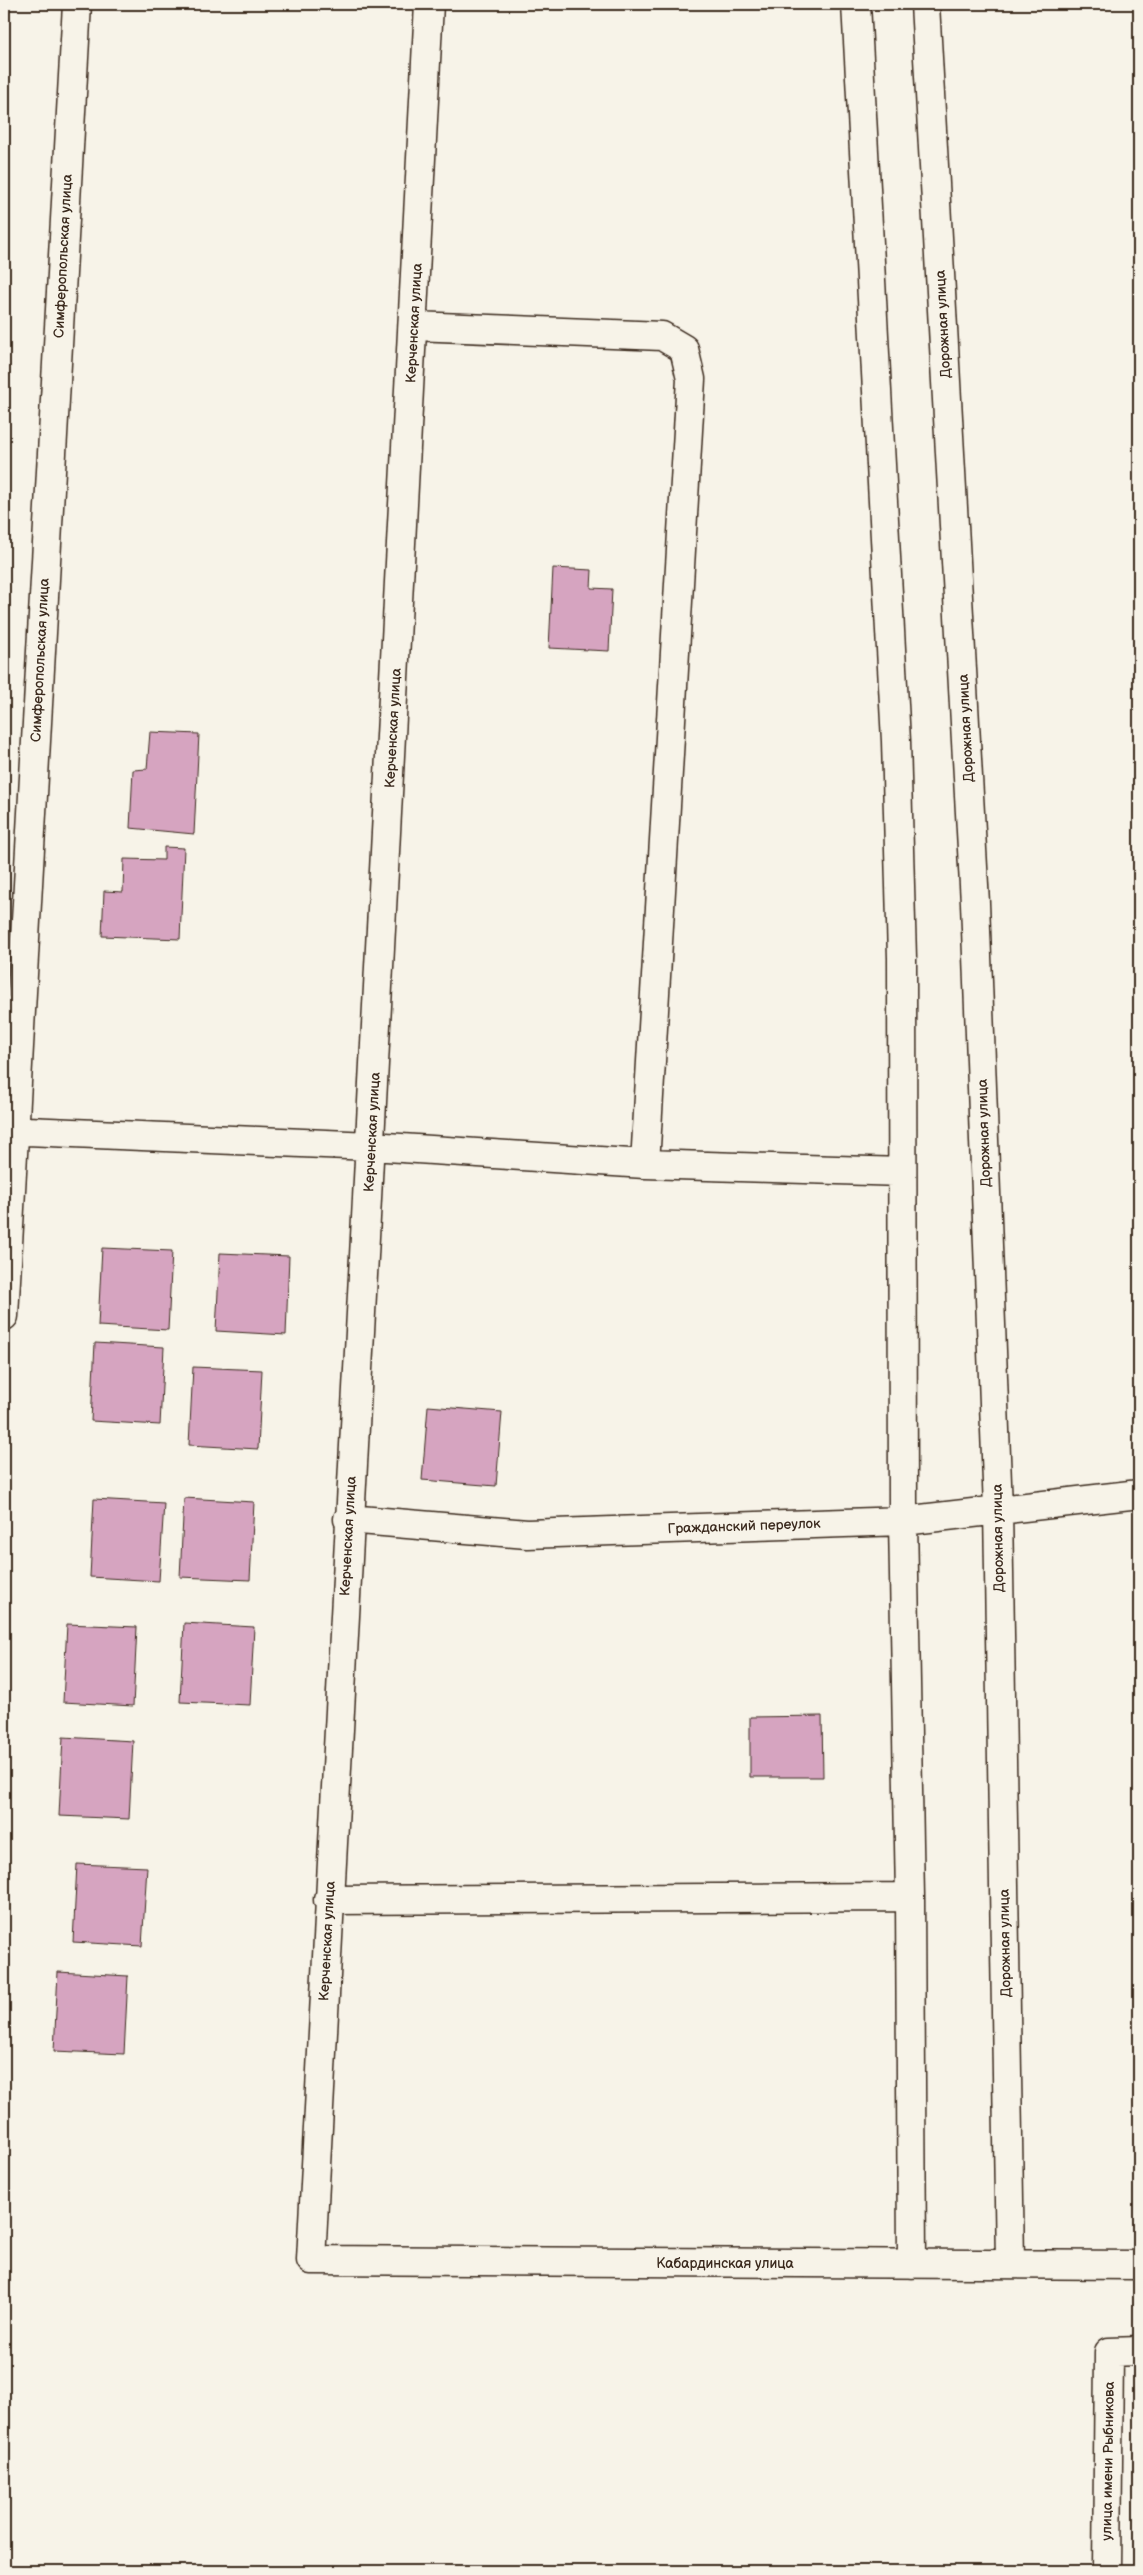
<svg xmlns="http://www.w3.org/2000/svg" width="1143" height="2575" viewBox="0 0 1143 2575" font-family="'Balsamiq Sans',sans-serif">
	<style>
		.building { fill: #d6a4c0; stroke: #3b2a1e }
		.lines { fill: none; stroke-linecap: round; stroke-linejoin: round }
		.minor-casing { stroke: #3b2a1e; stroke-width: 31 }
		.minor { stroke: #f7f3e8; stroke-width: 28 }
		.labels { text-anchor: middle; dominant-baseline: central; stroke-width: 4; stroke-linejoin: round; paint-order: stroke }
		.street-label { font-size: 14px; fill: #3b2a1e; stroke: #f7f3e8 }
	</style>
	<rect width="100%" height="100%" fill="#f7f3e8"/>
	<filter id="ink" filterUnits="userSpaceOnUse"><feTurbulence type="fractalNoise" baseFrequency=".02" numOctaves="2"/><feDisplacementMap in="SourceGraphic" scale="10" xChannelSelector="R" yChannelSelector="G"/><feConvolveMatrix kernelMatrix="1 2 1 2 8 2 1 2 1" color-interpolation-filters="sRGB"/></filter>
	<g filter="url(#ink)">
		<path class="building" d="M553 568 592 570 591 588 612 589 609 651 549 648Z
			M150 732 199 734 194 834 130 828 133 770 147 769Z
			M164 847 184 848 180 939 102 936 104 891 123 892 124 859 164 860Z
			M102 1248 172 1251 168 1330 98 1326Z
			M220 1253 289 1256 286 1335 216 1331Z
			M95 1343 164 1347 160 1425 91 1421Z
			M193 1367 262 1370 258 1449 189 1445Z
			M428 1406 502 1412 496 1486 422 1480Z
			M184 1498 254 1502 250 1580 180 1577Z
			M94 1499 164 1503 159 1581 90 1577Z
			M184 1623 254 1627 250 1705 180 1702Z
			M67 1624 137 1627 133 1706 63 1702Z
			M822 1716 823 1777H750V1717Z
			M63 1737 133 1741 129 1819 59 1816Z
			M77 1864 147 1867 142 1946 73 1942Z
			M58 1972 128 1976 124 2054 54 2051Z"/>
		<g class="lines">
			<defs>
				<path id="minor" d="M429 4C394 756 348 1508 311 2260L1139 2265
					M856 4 896 741 902 958 903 1521 910 1897 912 2264
					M925 4 975 903 998 1509 1010 2263
					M414 326 662 336 684 349 691 379 645 1164
					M4 1130 371 1146 645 1164 902 1172
					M4 1316 77 4
					M348 1519 527 1534 903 1521 1139 1494
					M328 1900 910 1897
					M1107 2571 1109 2352 1139 2351"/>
			</defs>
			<use href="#minor" class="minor-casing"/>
			<use href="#minor" class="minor"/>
		</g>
	</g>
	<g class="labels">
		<g class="street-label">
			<text transform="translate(63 256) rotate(-87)">Симферопольская улица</text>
			<text transform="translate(414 323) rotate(-87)">Керченская улица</text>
			<text transform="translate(943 324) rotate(-93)">Дорожная улица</text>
			<text transform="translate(40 660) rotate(-87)">Симферопольская улица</text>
			<text transform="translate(393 728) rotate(-87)">Керченская улица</text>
			<text transform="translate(966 728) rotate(-93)">Дорожная улица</text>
			<text transform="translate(372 1132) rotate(-87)">Керченская улица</text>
			<text transform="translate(984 1133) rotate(-92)">Дорожная улица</text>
			<text transform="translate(744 1526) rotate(-2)">Гражданский переулок</text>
			<text transform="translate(348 1536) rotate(-87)">Керченская улица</text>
			<text transform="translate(998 1538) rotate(-91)">Дорожная улица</text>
			<text transform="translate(327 1941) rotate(-87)">Керченская улица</text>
			<text transform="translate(1005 1943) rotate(-91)">Дорожная улица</text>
			<text x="725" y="2263">Кабардинская улица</text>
			<text transform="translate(1108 2461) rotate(-89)">улица имени Рыбникова</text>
		</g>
	</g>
	<rect width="1143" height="2575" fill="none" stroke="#f7f3e8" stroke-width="20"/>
	<rect x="10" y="10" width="1123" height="2555" fill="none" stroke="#3b2a1e" stroke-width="2" filter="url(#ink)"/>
</svg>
